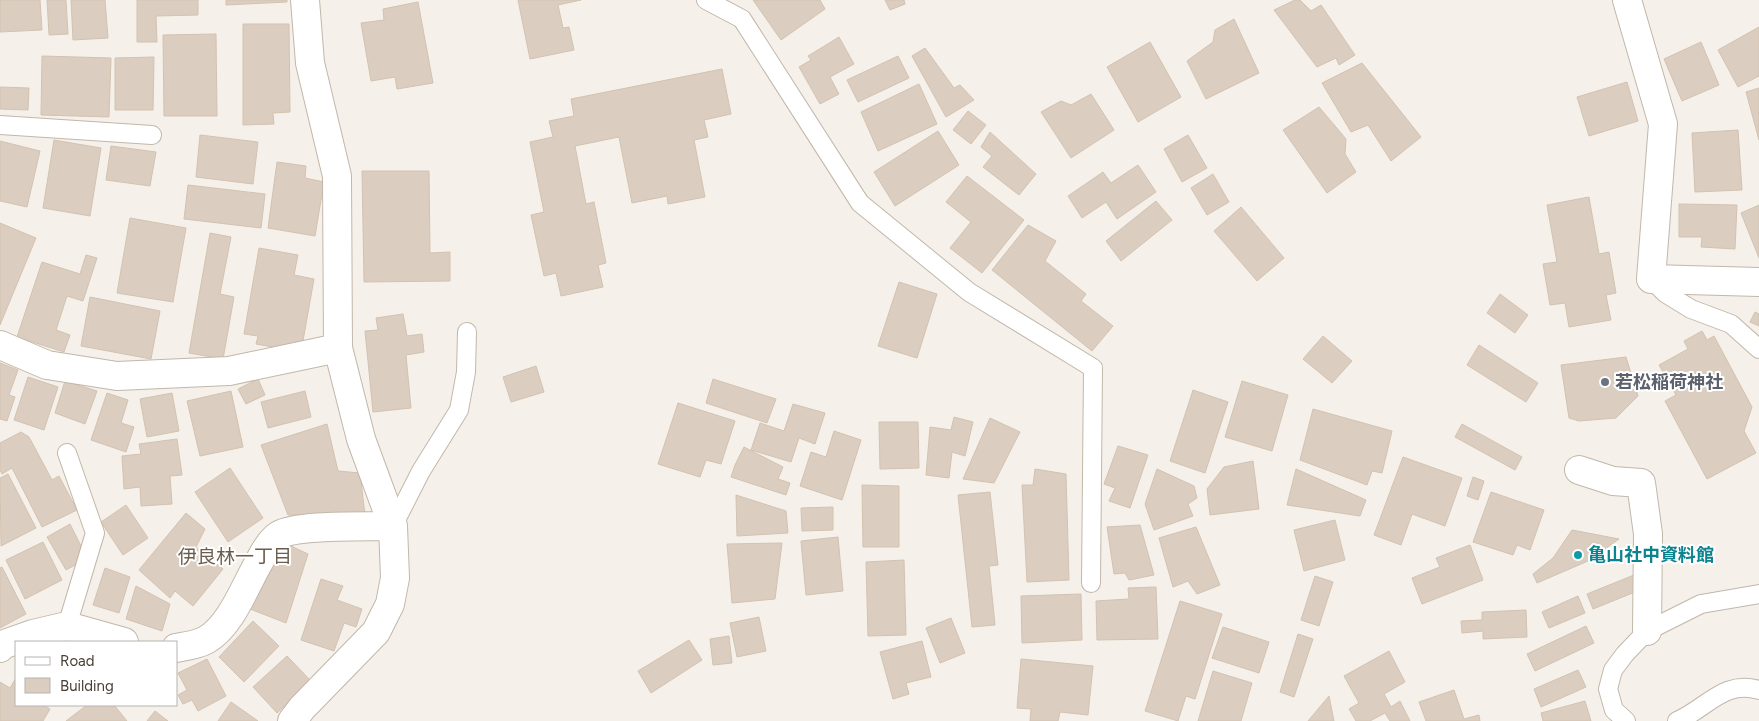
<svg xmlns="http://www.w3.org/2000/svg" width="1759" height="721" viewBox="0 0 1759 721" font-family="Figtree,'Noto Sans JP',sans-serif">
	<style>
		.building { fill: #dbcec0; stroke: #d3c2b0 }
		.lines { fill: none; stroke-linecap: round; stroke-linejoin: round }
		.lane-casing { stroke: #c2b7aa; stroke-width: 20 }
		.street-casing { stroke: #c2b7aa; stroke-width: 30 }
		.lane { stroke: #fff; stroke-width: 18 }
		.street { stroke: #fff; stroke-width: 28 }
		.worship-dot { fill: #6b7280; stroke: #fff; stroke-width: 2 }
		.culture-dot { fill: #0f9aa8; stroke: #fff; stroke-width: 2 }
		.labels { text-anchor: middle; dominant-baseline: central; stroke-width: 4; stroke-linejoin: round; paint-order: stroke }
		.worship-label { font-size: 18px; font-weight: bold; fill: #5b616d; stroke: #fff; text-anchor: start }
		.culture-label { font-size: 18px; font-weight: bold; fill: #0d838f; stroke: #fff; text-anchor: start }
		.neighbourhood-label { font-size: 19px; fill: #6d5d4d; stroke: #fff }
	</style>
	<rect width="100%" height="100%" fill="#f5f0e9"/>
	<path class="building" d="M0 0H40L42 30 0 32Z
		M47 0H66L68 34 49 35Z
		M71 0H105L108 38 73 40Z
		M137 0H198V15L156 16 157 42H137Z
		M226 0H287V2L226 5Z
		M518 0H581L558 5 563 28 569 27 574 50 530 59Z
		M753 0H820L825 9 781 40Z
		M885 0H904L905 4 890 10Z
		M1295 0H1300L1311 11 1321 5 1355 55 1339 65 1336 58 1317 67 1274 10Z
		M418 2 433 83 397 89 395 77 371 81 361 23 384 20 383 9Z
		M1234 19 1259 73 1206 99 1187 61 1213 42 1215 30Z
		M243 24H289L290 112 273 113 274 124 243 125Z
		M1759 27V76L1738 87 1718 50Z
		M216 34 217 116H164L163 35Z
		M839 37 854 64 830 77 839 94 820 104 799 67 811 60 808 56Z
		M1150 42 1181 97 1138 122 1107 67Z
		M1701 42 1719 85 1682 101 1664 59Z
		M925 48 954 88 960 85 974 100 946 117 912 56Z
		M42 56 111 58 109 117 41 115Z
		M898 56 909 78 858 102 847 80Z
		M154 57 153 110H115V58Z
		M1362 63 1421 137 1391 161 1368 125 1351 132 1322 83Z
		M722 69 731 114 704 120 708 137 694 140 705 197 668 204 667 196 632 203 619 137 575 146 586 204 594 202 606 263 598 265 603 287 561 296 556 273 544 276 531 215 544 212 530 142 553 137 549 121 574 116 571 99Z
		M1627 82 1638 121 1589 136 1577 97Z
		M919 84 937 124 878 151 861 112Z
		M0 87 29 88 28 110 0 109Z
		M1759 88V140L1746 92Z
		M1091 94 1114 130 1071 158 1041 112 1061 101 1071 105Z
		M1319 107 1346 139 1345 154 1356 172 1327 193 1283 130Z
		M968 111 986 125 971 144 953 130Z
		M1738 130 1742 190 1695 192 1692 133Z
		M938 131 959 165 895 206 874 172Z
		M990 132 1036 174 1019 195 983 167 992 156 981 147Z
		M200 135 258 142 253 184 196 177Z
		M1188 135 1207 168 1182 182 1164 149Z
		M54 140 101 148 90 216 43 208Z
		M0 141 40 151 27 207 0 201Z
		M111 146 156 152 150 186 106 180Z
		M277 162 306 166 305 178 324 182 315 236 268 228Z
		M1138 165 1156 192 1117 219 1106 202 1082 218 1068 196 1103 172 1111 183Z
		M362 171H429L430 253 450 252V281L364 282Z
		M1213 174 1229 202 1207 215 1191 188Z
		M967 176 1024 220 982 273 950 248 971 222 946 202Z
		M188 185 265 194 261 228 184 219Z
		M1589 197 1599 254 1609 252 1616 293 1606 295 1611 320 1569 327 1565 303 1550 305 1543 264 1557 262 1547 205Z
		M1156 201 1172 220 1121 261 1106 241Z
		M1679 204 1737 205 1735 249 1701 247 1702 237H1679Z
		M1759 205V258L1741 213Z
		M1241 207 1284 258 1257 281 1214 231Z
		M130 218 186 228 173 302 117 293Z
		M0 223 36 238 0 325Z
		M1028 225 1056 241 1045 261 1086 294 1081 301 1113 326 1092 351 992 270Z
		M210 233 231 237 220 294 234 297 223 359 189 353Z
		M259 248 298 255 294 275 314 279 301 352 256 344 258 336 244 334Z
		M86 255 97 258 83 301 67 296 56 330 70 335 64 352 17 337 42 262 80 274Z
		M899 282 937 294 917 358 878 346Z
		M1500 294 1528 315 1515 333 1487 313Z
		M90 297 160 311 151 359 81 346Z
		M1755 312 1759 314V326L1750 322Z
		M403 314 407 336 422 334 424 352 406 355 411 408 373 412 365 331 378 330 376 318Z
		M1702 331 1707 340 1714 336 1752 407 1744 431 1756 453 1707 479 1665 401 1676 395 1659 365 1688 349 1684 341Z
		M1323 336 1352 361 1332 383 1303 359Z
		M1479 345 1538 383 1526 402 1467 365Z
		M1626 357 1638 396 1616 418 1579 421 1569 418 1561 365Z
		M0 363 18 370 9 395 15 397 7 421 0 419Z
		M536 366 544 392 511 402 503 377Z
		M28 377 58 387 44 430 14 420Z
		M258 379 265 395 246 404 238 389Z
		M713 379 776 399 767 423 706 403Z
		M65 381 97 391 85 424 55 413Z
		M1242 381 1288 395 1272 451 1225 437Z
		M1193 390 1228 402 1205 473 1170 461Z
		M231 391 243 447 200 456 187 401Z
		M305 391 311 417 268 428 261 402Z
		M107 393 128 400 121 423 134 427 126 452 91 440Z
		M172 393 179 431 147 437 140 399Z
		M678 403 735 421 721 464 706 460 700 477 658 464Z
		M793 404 825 413 815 444 799 438 791 462 751 450 760 423 784 431Z
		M1313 409 1392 431 1382 473 1372 471 1367 485 1300 460Z
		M954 417 973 422 965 456 952 452 949 478 926 475 930 427 951 430Z
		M990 418 1020 432 994 483 963 479Z
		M879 422H918L919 468 880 469Z
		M327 424 338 471 360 473 365 515H288L261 445Z
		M1462 424 1522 457 1515 470 1455 437Z
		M834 431 861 440 842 500 800 486 811 452 826 457Z
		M21 432 29 437 52 480 59 476 77 510 42 527 12 468 2 474 0 470V443Z
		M177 439 182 475 170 476 172 504 141 506 140 487 124 489 122 456 141 454 139 444Z
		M1118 446 1148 455 1130 508 1109 501 1115 488 1104 484Z
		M744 447 783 467 778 479 790 483 786 495 731 477 735 465Z
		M1403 457 1462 478 1445 526 1412 514 1401 545 1374 535Z
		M1253 461 1259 509 1210 515 1207 489 1224 467Z
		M230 468 263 518 228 542 195 492Z
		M1035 469 1066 474 1069 580 1027 582 1022 485H1033Z
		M1157 469 1194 486 1197 498 1188 504 1193 516 1154 530 1145 504Z
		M1296 469 1366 500 1360 516 1287 505Z
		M8 474 36 528 1 546 0 478Z
		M1473 477 1484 481 1478 500 1467 496Z
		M862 485 899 486V547H863Z
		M990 492 998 565 989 566 995 625 972 627 958 495Z
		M1491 492 1544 510 1530 550 1517 545 1513 555 1473 542Z
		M736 495 786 511 788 533 737 536Z
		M126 505 148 538 123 555 101 522Z
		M833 507V530L802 531 801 508Z
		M186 513 205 529 196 547 223 569 193 606 175 591 170 598 139 570Z
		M1335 520 1345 560 1304 571 1294 530Z
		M70 524 81 546 77 564 66 570 47 537Z
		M1140 525 1154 575 1129 580 1125 573 1114 574 1107 527Z
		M1196 527 1220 585 1197 594 1188 581 1173 587 1159 538Z
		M1572 530 1619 539 1588 561 1537 583 1533 574 1553 558Z
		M838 537 843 591 806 595 801 541Z
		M43 542 62 580 25 599 6 560Z
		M782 543 775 599 732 603 727 544Z
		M1470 545 1483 580 1422 604 1412 578 1440 567 1436 558Z
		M291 546 308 554 286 623 250 609 273 566Z
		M904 560 906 635 868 636 866 562Z
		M2 567 26 614 0 628V568Z
		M105 568 130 577 119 613 93 605Z
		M1634 575 1640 590 1593 609 1587 594Z
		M1315 576 1333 582 1319 626 1301 620Z
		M321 579 343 586 337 600 362 609 356 627 344 623 334 651 301 640Z
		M136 586 170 604 162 631 126 619Z
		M1156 587 1158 639 1097 640 1096 601 1129 599 1128 588Z
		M1081 594 1082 640 1022 643 1021 596Z
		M1578 596 1585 613 1549 628 1542 612Z
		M1180 601 1222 614 1195 699 1186 696 1178 721 1145 711Z
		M1526 610 1527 637 1483 639V631L1462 633 1461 621 1482 620V612Z
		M759 617 766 651 737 657 730 623Z
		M951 618 965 653 940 663 926 628Z
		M253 621 279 646 244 682 219 657Z
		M1586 626 1594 643 1535 671 1527 654Z
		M1223 627 1269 642 1259 673 1212 658Z
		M1298 634 1313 639 1294 697 1280 692Z
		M729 636 732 663 713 665 710 639Z
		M689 640 702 660 651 693 638 671Z
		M922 641 931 677 906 683 909 694 893 699 880 652Z
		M1389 651 1405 682 1384 694 1391 707 1400 701 1410 721H1390L1385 713 1370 721H1356L1349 709 1359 703 1344 676Z
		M287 656 311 681 277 713 253 687Z
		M207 659 226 696 198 711 192 700 183 704 178 695 187 690 178 673Z
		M1021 659 1093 666 1088 715 1060 712 1058 721H1030L1031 709 1017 708Z
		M1578 670 1586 687 1541 707 1534 689Z
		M1213 671 1252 683 1241 721H1198Z
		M16 678V705H43L50 709 43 721H0V682L10 688Z
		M1454 690 1464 719 1479 715 1480 721H1426L1419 702Z
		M1329 696 1334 721H1308Z
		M1585 701 1591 721H1543L1541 713Z
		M231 702 258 721H218Z
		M87 705H114L127 721H66Z
		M155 711 168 721H147Z"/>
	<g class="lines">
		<defs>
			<path id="lane" d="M706 0 742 19 860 203 969 292 1093 368 1091 583
				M0 125 152 135
				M1651 279 1665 293 1691 309 1731 324 1759 349
				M67 453 95 533 67 626
				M393 526 421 471 459 410 466 372 467 332
				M1626 721 1614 710 1608 689 1613 670 1625 654 1647 631 1701 604 1759 594
				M1677 721C1706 709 1724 679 1759 690"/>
			<path id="street" d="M1627 0 1663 124 1651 279 1759 282
				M0 345 47 365 117 376 229 371 338 348
				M1579 470 1613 481 1641 483 1648 534 1647 631
				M0 648 2 645 33 634 67 626 124 642
				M176 648C186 646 197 645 206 640 231 626 245 586 259 562 264 552 270 541 279 535 298 524 367 527 393 526
				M292 721 302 708 376 632 390 604 395 578 393 526 361 439 338 348 337 176 310 63 305 0"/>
		</defs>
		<use href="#lane" class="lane-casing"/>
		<use href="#street" class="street-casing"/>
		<use href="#lane" class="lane"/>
		<use href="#street" class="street"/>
	</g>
	<circle class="worship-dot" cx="1605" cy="382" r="5"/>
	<circle class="culture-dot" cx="1578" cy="555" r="5"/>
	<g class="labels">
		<g class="worship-label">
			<text x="1615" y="382">若松稲荷神社</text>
		</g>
		<g class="culture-label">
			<text x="1588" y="555">亀山社中資料館</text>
		</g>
		<g class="neighbourhood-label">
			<text x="235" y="556">伊良林一丁目</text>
		</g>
	</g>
	<rect x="15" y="641" width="162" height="65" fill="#ffffff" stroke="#b7b3af"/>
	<rect x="25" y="657" width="25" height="8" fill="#ffffff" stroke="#b7b3af"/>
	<text x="60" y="666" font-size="15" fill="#4a4036">Road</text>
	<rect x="25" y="678" width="25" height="15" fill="#dbcec0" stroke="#b7b3af"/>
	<text x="60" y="691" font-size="15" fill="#4a4036">Building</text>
</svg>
